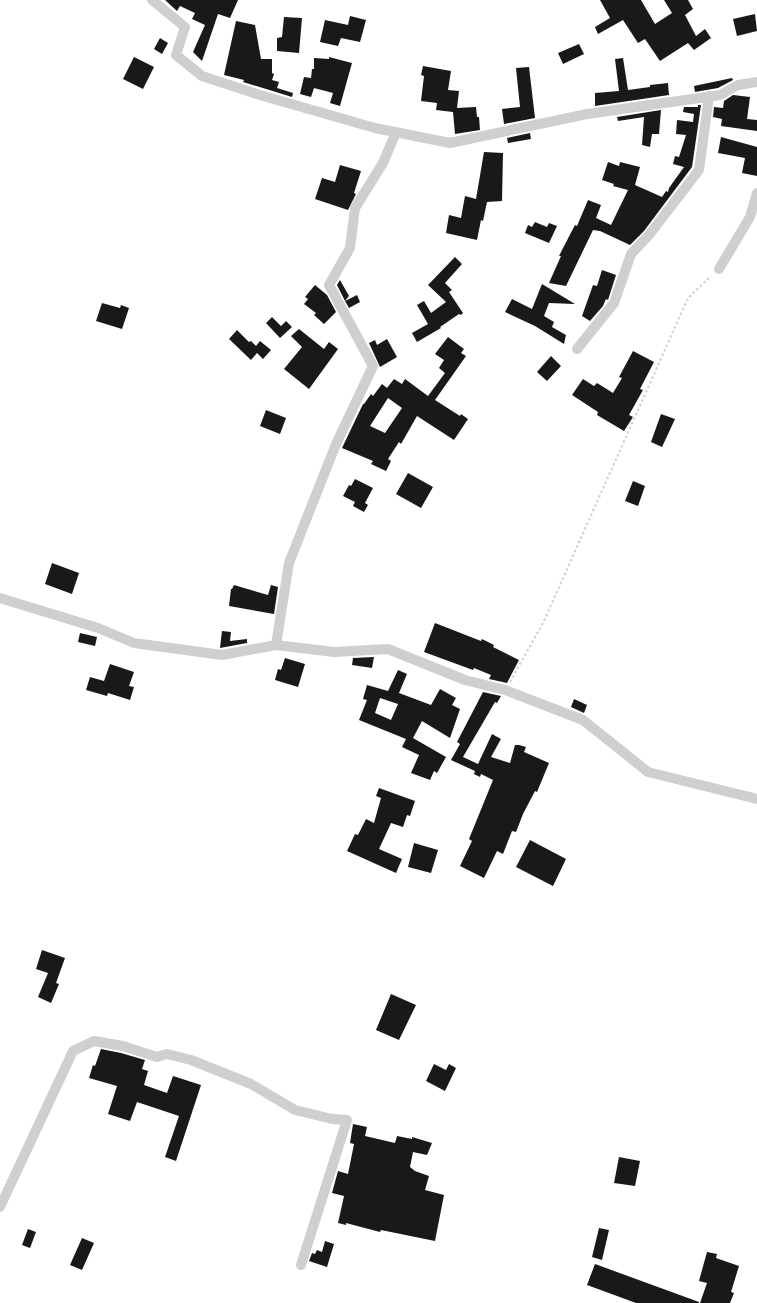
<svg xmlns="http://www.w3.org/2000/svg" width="757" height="1303" viewBox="0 0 757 1303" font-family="Commissioner,sans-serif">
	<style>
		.building { fill: #191919; fill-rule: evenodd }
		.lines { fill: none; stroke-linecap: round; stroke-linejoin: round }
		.path { stroke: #cfcfcf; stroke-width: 2; stroke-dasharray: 2.5 2.5; stroke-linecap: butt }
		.minor { stroke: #cfcfcf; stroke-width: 10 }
	</style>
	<rect width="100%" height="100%" fill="#fff"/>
	<path class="building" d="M165 0H238L230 18 218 14 202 61 193 52 205 25 192 19 195 13 180 6 177 11Z
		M600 0H641L655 24 672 13 664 0H688L693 9 685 15 696 36 705 29 711 38 694 50 688 43 660 61 645 39 638 43 623 20 598 34 595 27 610 18Z
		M755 14 757 31 737 36 733 19Z
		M350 16 366 20 360 42 341 38 338 46 320 42 325 20 348 25Z
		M284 17 302 18 299 53 277 51V38L282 37Z
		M236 21 255 25 261 59H272V73L274 74 272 80 279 82 277 88 293 93 292 97 243 82 244 80 224 75Z
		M160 38 168 43 162 54 154 49Z
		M579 44 584 54 563 64 558 53Z
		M134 57 154 67 143 89 123 79Z
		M329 57 352 63 340 106 330 103 333 93 314 88 311 97 300 94 304 77 311 78 312 69H314V58L329 59Z
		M623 58 628 90 650 87V85L668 83 669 95 595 106V93L619 91 615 59Z
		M423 66 451 71 448 90 459 91 457 108 476 107 477 117H479L480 130 455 134 453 112 436 110 437 103 421 101 424 76 421 75Z
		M529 67 535 118 504 124 502 109 520 107 516 68Z
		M732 78 733 80 718 88 695 92 694 86Z
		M733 95 750 97 747 119 757 120V131L721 126 722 119 713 117 714 107 723 108 724 101Z
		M698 105H701L692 167 644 231 630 245 600 231 593 230 566 286 549 283 561 256H559L562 250 575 225 577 226 588 200 601 205 596 218 611 225 628 190 613 186 614 184 602 180 608 162 619 166 620 162 640 167 635 185 662 197 666 191 668 192 669 188 684 167 673 164 675 156 679 157 686 135 676 134 677 120 693 122 694 114 683 112 684 107H698Z
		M661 110 659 134H652L650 147 642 145 644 117 618 121 617 117Z
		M530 133 531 139 508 143 507 138Z
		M721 137 757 147V176L742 173 745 158 718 153Z
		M484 152 503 153 502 201 487 202 483 221 481 220 477 240 446 233 449 215 461 218 465 196 476 199Z
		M340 165 361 171 354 193 356 194 348 210 315 199 322 178 335 182Z
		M535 222 547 227 549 223 557 226 549 243 525 233 528 225 532 227Z
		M455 257 462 264 445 283 452 290 449 292 463 313 461 315 459 314 440 327 441 328 417 342 412 333 428 324 417 305 424 301 431 313 446 302 428 285Z
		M602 270 616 275 608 300 606 299 603 306 590 321 582 316 593 285 597 286Z
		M340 280 349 296 345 301 337 285Z
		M542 284 575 304 549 303 544 316 554 322 552 327 566 335 564 344 535 326 505 312 512 299 532 309Z
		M315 285 327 295 336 312 324 324 314 315 316 313 304 304 308 299 305 297Z
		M357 295 360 302 349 308 345 301Z
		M102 303 120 308 121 305 129 308 122 329 96 321Z
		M272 317 281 326 286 321 292 327 280 338 266 323Z
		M299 329 324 349 329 342 338 349 309 389 284 369 302 347 291 336Z
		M237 330 249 342 251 341 256 346 260 341 271 350 263 359 257 353 251 360 229 339Z
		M448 337 464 349 461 353 466 356 435 400 460 416 461 414 468 419 454 440 417 416 401 444 399 442 388 459 391 461 386 471 371 464 373 461 342 448 363 404H364L371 394 373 396 382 384 387 388 394 379 402 384 405 379 428 396 445 373 439 368 444 360 435 354ZM388 398 402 408 385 433 370 426Z
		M387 339 397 357 380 367 369 343 375 340 377 345Z
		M633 351 654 362 640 389 643 390 629 415 633 417 624 431 597 415 598 412 572 395 583 379 594 386 597 383 613 393 622 378 619 377Z
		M551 356 561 366 547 381 537 372Z
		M266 410 286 418 280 434 260 426Z
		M661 414 675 419 662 447 651 442Z
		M408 473 433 487 421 508 396 494Z
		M355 479 373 488 365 503 368 505 364 512 353 506 355 502 343 496 349 485 351 486Z
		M633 481 645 486 638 506 625 501Z
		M52 563 79 573 72 594 45 584Z
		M234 585 268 595 271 585 278 587 274 614 229 606 231 589H232Z
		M435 623 481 641 482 639 494 645 493 647 519 660 507 683 489 679 491 675 474 668 473 670 424 652Z
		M222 631 231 632 230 641 247 639V643L220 648Z
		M80 633 97 637 95 646 78 642Z
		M374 657 372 668 352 665 353 658Z
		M285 658 305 664 298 687 275 680 278 669 281 670Z
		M110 664 134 672 129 686 134 687 130 700 108 693 107 696 86 690 90 677 104 681Z
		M398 670 407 674 399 693 431 705 440 689 456 698 452 705 460 709 450 738 422 721 413 738 446 757 437 773 434 771 430 780 411 773 419 755 402 747 406 739 359 720 367 700 363 699 367 685 388 691ZM380 698 398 704 391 720 375 713Z
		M483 692 501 696 497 703 495 702 463 757 478 764 492 734 501 739 491 757 510 763 515 745H519L526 747 524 752 549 763 537 792 535 791 523 814 516 832 512 831 503 854 497 851 484 878 460 866 472 841 469 839 493 780 481 774 480 777 474 774 475 771 451 760 460 744 457 742Z
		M574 699 587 705 584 713 571 707Z
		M379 788 415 801 410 816 407 815 403 827 391 823 379 849 402 859 396 873 347 851 355 834 358 835 366 819 374 823 381 798 376 796Z
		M530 840 566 859 553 886 516 867Z
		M414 843 438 850 431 873 408 867Z
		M42 950 65 958 56 983 59 984 51 1003 38 997 48 973 36 969Z
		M391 994 416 1005 399 1040 376 1030Z
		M101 1049 121 1053 145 1060 142 1069 148 1071 144 1085 167 1093 173 1076 201 1085 176 1161 165 1157 179 1116 137 1102 130 1121 108 1114 117 1086 89 1078 93 1065 95 1066Z
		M434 1064 446 1070 449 1064 456 1068 445 1091 426 1081Z
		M353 1124 367 1127 365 1136 395 1143 397 1136 412 1139V1137L432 1143 427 1155 413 1152 410 1167 415 1171 429 1176 425 1190 444 1195 435 1241 381 1230 380 1232 346 1223V1225L338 1223 344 1196 332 1193 338 1171 348 1174 354 1144 350 1143Z
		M619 1157 640 1161 635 1186 614 1183Z
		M599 1228 609 1230 602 1260 592 1257Z
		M28 1229 36 1232 30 1248 22 1245Z
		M82 1238 94 1243 82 1270 70 1265Z
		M325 1241 334 1244 327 1267 309 1261 312 1253 315 1254 317 1250 322 1252Z
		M707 1252 717 1254 716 1258 739 1266 731 1292 734 1293 730 1303H700L707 1283 699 1281Z
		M595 1264 699 1302V1303H636L587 1285Z"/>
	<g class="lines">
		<path class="path" d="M510 682 543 623 688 298 711 276"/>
		<path class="minor" d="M152 0 185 27 176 55 202 76 260 95 375 128 450 143 587 114 720 95 738 85 757 82
			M719 269 750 217 757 193
			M577 349 614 303 631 254 649 235 699 170 709 96
			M0 598 98 628 134 643 222 655 276 645 334 652 388 649 465 680 505 690 583 720 648 772 757 799
			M276 645 289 563 336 444 373 366 329 285 350 248 355 208 383 163 396 132
			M0 1207 73 1051 94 1041 123 1046 157 1057 167 1054 191 1060 251 1084 295 1110 332 1119 347 1120 301 1265"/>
	</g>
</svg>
